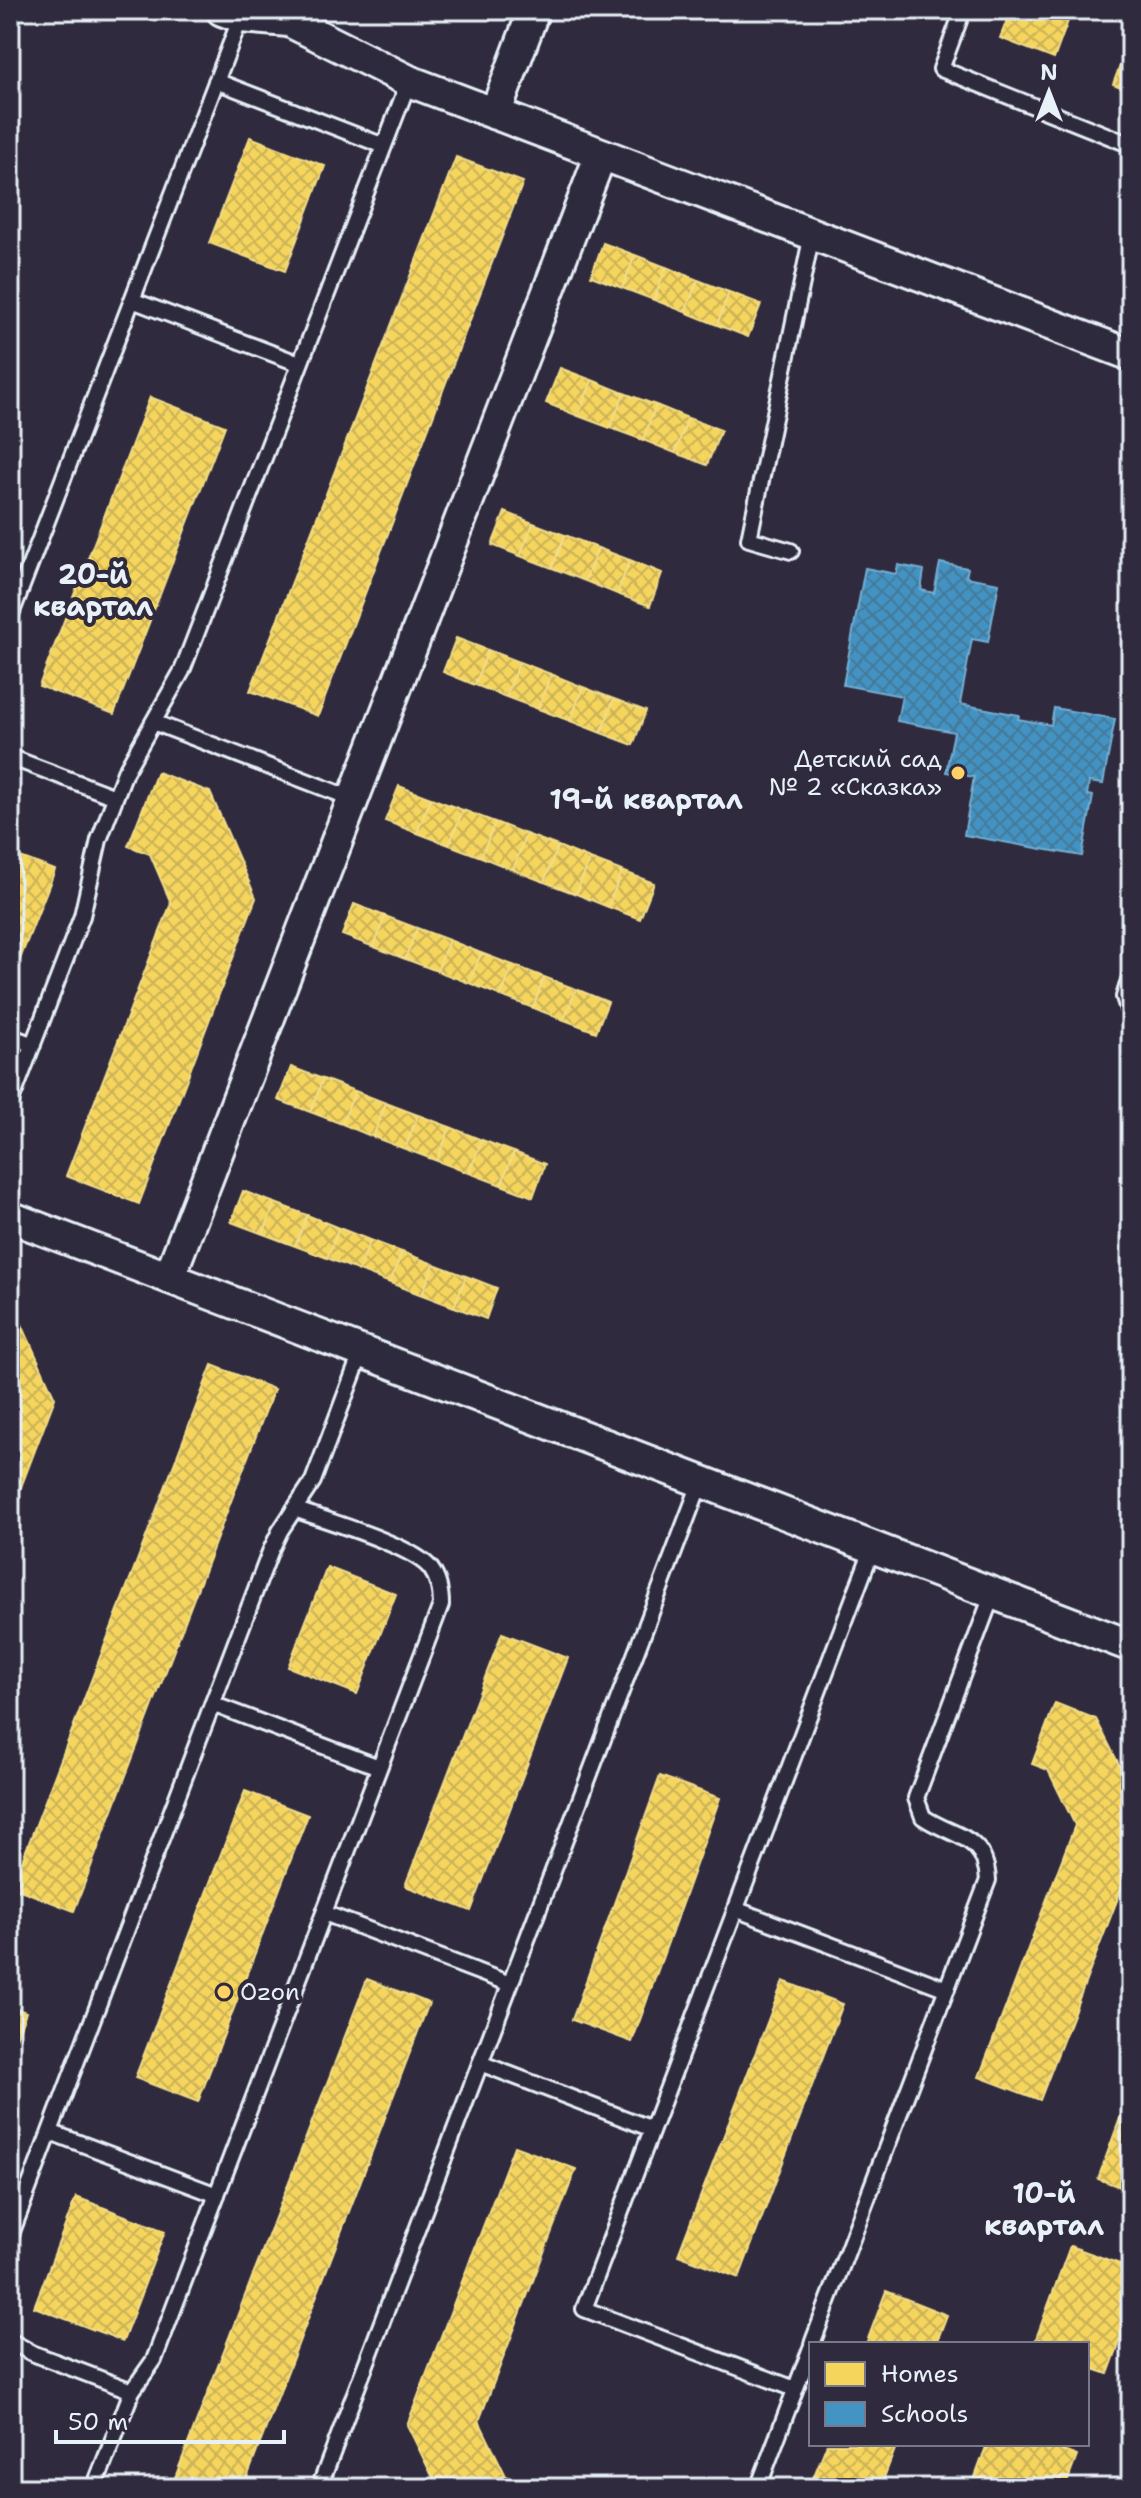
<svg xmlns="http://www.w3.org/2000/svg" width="1141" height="2498" viewBox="0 0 1141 2498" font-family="'Shantell Sans',sans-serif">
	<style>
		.homes { fill: url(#homes-cross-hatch); stroke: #f2dd8b; stroke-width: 2 }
		.schools { fill: url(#schools-cross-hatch); stroke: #74afd3; stroke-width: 2 }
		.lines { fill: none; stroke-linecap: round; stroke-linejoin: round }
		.lane-casing { stroke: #e8f1f8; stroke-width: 20 }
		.street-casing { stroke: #e8f1f8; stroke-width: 36 }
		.lane { stroke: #2f2a3d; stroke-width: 14 }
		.street { stroke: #2f2a3d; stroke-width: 30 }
		.poi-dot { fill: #ffd166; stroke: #2f2a3d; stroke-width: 3 }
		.labels { text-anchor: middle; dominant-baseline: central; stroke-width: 8; stroke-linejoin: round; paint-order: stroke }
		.poi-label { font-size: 24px; fill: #e8f1f8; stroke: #2f2a3d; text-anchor: end }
		.quarter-label { font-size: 28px; font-weight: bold; fill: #e8f1f8; stroke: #2f2a3d }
	</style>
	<defs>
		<pattern id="homes-cross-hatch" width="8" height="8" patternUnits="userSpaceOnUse" patternTransform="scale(2)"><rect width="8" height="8" fill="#f6d55c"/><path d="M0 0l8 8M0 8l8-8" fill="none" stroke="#cab258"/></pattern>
		<pattern id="schools-cross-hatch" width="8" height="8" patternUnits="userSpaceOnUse" patternTransform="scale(2)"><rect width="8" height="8" fill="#4393c3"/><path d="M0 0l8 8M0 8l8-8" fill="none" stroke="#447999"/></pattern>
	</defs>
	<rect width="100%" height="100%" fill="#2f2a3d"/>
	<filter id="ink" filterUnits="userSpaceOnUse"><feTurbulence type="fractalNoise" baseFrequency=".0125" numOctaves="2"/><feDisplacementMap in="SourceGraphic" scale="16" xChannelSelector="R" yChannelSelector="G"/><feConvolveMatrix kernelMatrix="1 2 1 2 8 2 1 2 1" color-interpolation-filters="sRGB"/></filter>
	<g filter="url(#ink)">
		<path class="homes" d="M1011 10H1072L1054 59 1000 38Z
			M1131 37V91L1113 84Z
			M250 137 325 166 285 271 209 243Z
			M456 157 523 182 318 716 250 691Z
			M603 243 635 255 622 288 591 276Z
			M635 255 666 267 654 300 622 288Z
			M666 267 698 280 685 312 654 300Z
			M698 280 729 292 717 325 685 312Z
			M729 292 761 304 748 337 717 325Z
			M560 368 592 380 578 416 546 403Z
			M592 380 624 393 610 428 578 416Z
			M624 393 656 405 643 440 610 428Z
			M150 397 225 426 114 714 39 686Z
			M656 405 688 418 675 453 643 440Z
			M688 418 721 430 707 465 675 453Z
			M505 512 533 523 520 556 492 545Z
			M533 523 565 535 552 568 520 556Z
			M565 535 598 548 585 581 552 568Z
			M598 548 630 560 617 594 585 581Z
			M630 560 662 573 650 606 617 594Z
			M456 638 488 650 475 685 443 672Z
			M488 650 519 662 506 697 475 685Z
			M519 662 551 674 538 709 506 697Z
			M551 674 583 687 570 721 538 709Z
			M583 687 614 699 601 733 570 721Z
			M614 699 646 711 633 745 601 733Z
			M157 772 210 792 256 898 139 1204 66 1176 171 903 150 854 128 846Z
			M399 786 431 798 417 833 385 821Z
			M431 798 463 810 449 845 417 833Z
			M463 810 495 822 481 857 449 845Z
			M495 822 526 834 513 870 481 857Z
			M526 834 558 846 544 882 513 870Z
			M558 846 590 859 576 894 544 882Z
			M10 853 55 870 13 977 10 976Z
			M590 859 622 871 608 907 576 894Z
			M622 871 654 883 640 919 608 907Z
			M354 904 385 916 374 947 342 935Z
			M385 916 417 928 405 959 374 947Z
			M417 928 449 940 437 971 405 959Z
			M449 940 481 953 469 983 437 971Z
			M481 953 513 965 501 996 469 983Z
			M513 965 544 977 533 1008 501 996Z
			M544 977 576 989 564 1020 533 1008Z
			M576 989 608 1002 596 1032 564 1020Z
			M291 1067 323 1079 310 1112 278 1100Z
			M323 1079 355 1091 342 1124 310 1112Z
			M355 1091 386 1103 373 1137 342 1124Z
			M386 1103 418 1115 405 1149 373 1137Z
			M418 1115 450 1127 437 1161 405 1149Z
			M450 1127 482 1140 469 1173 437 1161Z
			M482 1140 514 1152 501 1185 469 1173Z
			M514 1152 545 1164 533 1197 501 1185Z
			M243 1191 275 1203 263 1234 231 1222Z
			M275 1203 307 1215 295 1246 263 1234Z
			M307 1215 339 1228 327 1258 295 1246Z
			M339 1228 370 1240 359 1271 327 1258Z
			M370 1240 402 1252 390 1283 359 1271Z
			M402 1252 434 1264 422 1295 390 1283Z
			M434 1264 466 1276 454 1307 422 1295Z
			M466 1276 497 1288 486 1319 454 1307Z
			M10 1298 55 1398 10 1516Z
			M212 1365 274 1389 74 1911 12 1887Z
			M327 1567 396 1594 357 1694 288 1667Z
			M502 1633 568 1658 471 1911 405 1886Z
			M1055 1703 1096 1719 1131 1788V1864L1040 2100 979 2077 1075 1825 1048 1770 1032 1764Z
			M660 1776 720 1798 632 2042 572 2020Z
			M245 1791 308 1815 198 2102 135 2078Z
			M367 1979 429 2003 243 2488H171Z
			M783 1981 843 2004 739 2278 678 2255Z
			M10 2006 26 2012 10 2053Z
			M1131 2088V2191L1098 2179Z
			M514 2146 576 2169 479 2421 506 2476 522 2483 520 2488H438L407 2425Z
			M76 2197 165 2231 123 2341 34 2307Z
			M1070 2246 1131 2268V2311L1108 2374 1087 2367V2344H1034Z
			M886 2291 947 2315 936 2344H866Z
			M827 2444H897L880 2488H809Z
			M987 2444H1045L1077 2456 1065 2488H971Z"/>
		<path class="schools" d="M940 563 968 568 966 577 999 583 988 642 972 639 960 704 1019 715 1018 719 1051 725 1054 708 1115 719 1103 784 1089 782 1087 795 1093 796 1082 856 964 835 974 777 946 772 954 732 897 721 902 696 843 685 865 568 896 574 898 565 924 570 921 590 934 593Z"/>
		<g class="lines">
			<defs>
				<path id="lane" d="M963 10 941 69 1131 145
					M216 81 384 146
					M132 300 300 364
					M791 551 749 539 812 234
					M10 617 241 17
					M153 722 353 799
					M10 757 115 797
					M1131 974 1124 997 1131 1018
					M10 1036 33 1045
					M10 1104 82 916 99 840 125 772 182 671 409 81
					M212 1704 379 1767
					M735 1909 947 1989
					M324 1913 510 1984
					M480 2063 652 2129
					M50 2132 217 2195
					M10 2237 270 1552 280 1531 313 1481 362 1351
					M10 2341 32 2353 132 2391 154 2360 441 1605C441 1592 439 1580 431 1569 415 1546 324 1520 294 1509
					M812 2344 988 1880C985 1834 954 1838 923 1817L916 1798 993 1593
					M795 2389 584 2309 873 1547
					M94 2488 132 2391
					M319 2488 701 1481
					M758 2488 811 2348"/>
				<path id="street" d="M222 10 241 17 289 21 409 81 1131 355
					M495 114 534 10
					M10 1217 1131 1646
					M169 1278 601 154"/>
			</defs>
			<use href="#lane" class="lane-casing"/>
			<use href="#street" class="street-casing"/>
			<use href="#lane" class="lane"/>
			<use href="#street" class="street"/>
		</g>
	</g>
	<g class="poi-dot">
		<circle cx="958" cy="773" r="8"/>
		<circle cx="224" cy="1992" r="8"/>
	</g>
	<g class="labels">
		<g class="poi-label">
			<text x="942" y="759">Детский сад<tspan x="942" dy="28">№ 2 «Сказка»</tspan></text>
			<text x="240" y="1992" text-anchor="start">Ozon</text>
		</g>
		<g class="quarter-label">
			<text x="93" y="574">20-й<tspan x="93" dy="32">квартал</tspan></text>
			<text x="646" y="799">19-й квартал</text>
			<text x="1044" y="2193">10-й<tspan x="1044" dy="32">квартал</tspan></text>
		</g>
	</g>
	<rect width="1141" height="2498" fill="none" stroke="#2f2a3d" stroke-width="40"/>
	<rect x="20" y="20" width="1101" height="2458" fill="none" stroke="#e8f1f8" stroke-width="3" filter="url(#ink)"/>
	<rect x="809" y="2342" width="280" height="104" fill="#2f2a3d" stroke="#797a88" stroke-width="2"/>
	<rect x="825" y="2362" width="40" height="24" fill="#f6d55c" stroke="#797a88" stroke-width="2"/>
	<text x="881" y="2382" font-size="24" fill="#e8f1f8">Homes</text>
	<rect x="825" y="2402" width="40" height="24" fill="#4393c3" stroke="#797a88" stroke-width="2"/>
	<text x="881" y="2422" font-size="24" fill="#e8f1f8">Schools</text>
	<g transform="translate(1049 92)" stroke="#2f2a3d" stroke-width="6" paint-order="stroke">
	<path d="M0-6L14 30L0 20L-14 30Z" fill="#e8f1f8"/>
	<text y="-12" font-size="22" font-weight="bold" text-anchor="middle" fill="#e8f1f8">N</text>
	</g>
	<path d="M56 2430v12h228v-12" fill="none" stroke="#e8f1f8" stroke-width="4"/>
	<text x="68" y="2430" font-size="24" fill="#e8f1f8" stroke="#2f2a3d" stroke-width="6" paint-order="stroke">50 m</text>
</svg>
